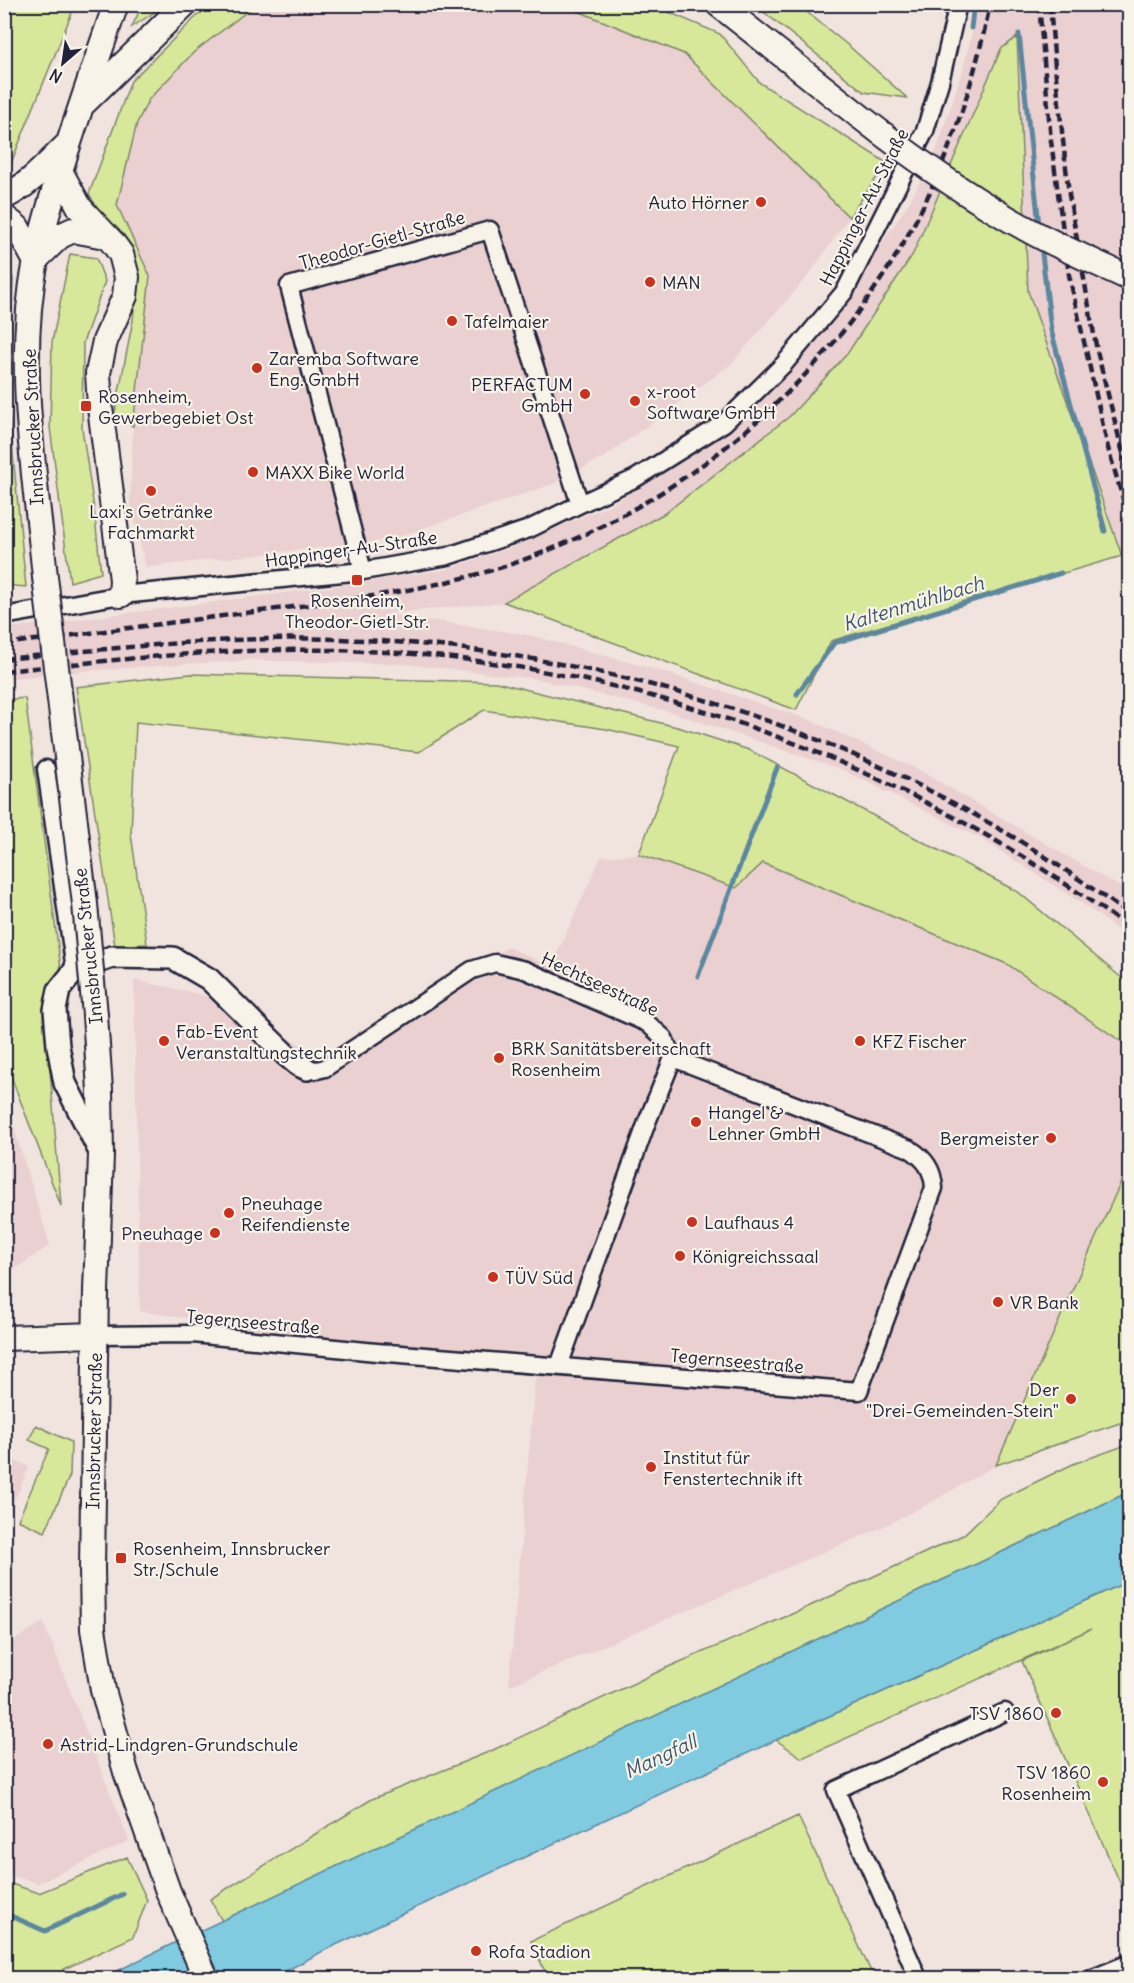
<svg xmlns="http://www.w3.org/2000/svg" width="1134" height="1983" viewBox="0 0 1134 1983" font-family="Delius,sans-serif">
	<style>
		.built { fill: #ead0d0 }
		.green { fill: #d7e89b; stroke: #7c856b; stroke-width: 1.5 }
		.water { fill: #81cbe1; stroke: #5b879f; stroke-width: 1.5 }
		.lines { fill: none; stroke-linecap: round; stroke-linejoin: round }
		.stream { stroke: #5b879f; stroke-width: 5 }
		.minor-casing { stroke: #22223b; stroke-width: 21 }
		.tertiary-casing { stroke: #22223b; stroke-width: 26 }
		.secondary-casing { stroke: #22223b; stroke-width: 28 }
		.minor { stroke: #f7f3e8; stroke-width: 16 }
		.tertiary { stroke: #f7f3e8; stroke-width: 21 }
		.secondary { stroke: #f7f3e8; stroke-width: 24 }
		.rail { stroke: #22223b; stroke-width: 4.5; stroke-dasharray: 9 4.5; stroke-linecap: butt }
		.secondary-bridge-casing { stroke: #22223b; stroke-width: 28; stroke-linecap: butt }
		.secondary-bridge { stroke: #f7f3e8; stroke-width: 24 }
		.poi-dot { fill: #c8321e; stroke: #f7f3e8; stroke-width: 2 }
		.labels { text-anchor: middle; dominant-baseline: central; stroke-width: 4.5; stroke-linejoin: round; paint-order: stroke }
		.poi-label { font-size: 18px; fill: #22223b; stroke: #f7f3e8; text-anchor: start }
		.street-label { font-size: 18px; fill: #22223b; stroke: #f7f3e8 }
		.water-label { font-size: 20px; font-style: italic; fill: #3e556d; stroke: #f7f3e8 }
	</style>
	<rect width="100%" height="100%" fill="#f1e3dd"/>
	<filter id="ink" filterUnits="userSpaceOnUse"><feTurbulence type="fractalNoise" baseFrequency=".0167" numOctaves="2"/><feDisplacementMap in="SourceGraphic" scale="12" xChannelSelector="R" yChannelSelector="G"/><feConvolveMatrix kernelMatrix="1 2 1 2 8 2 1 2 1" color-interpolation-filters="sRGB"/></filter>
	<g filter="url(#ink)">
		<path class="built" d="M260 4H563L684 54 849 217 809 275 731 364 606 456 550 485 389 540 146 567 130 503 133 426 150 276 117 205 137 123 149 99 194 52 253 7Z
			M979 5H1129V577L1028 291 1016 38 1001 50 913 254 847 354 790 416 665 513 504 602 385 614 529 635 661 671 810 720 917 769 1129 892V939L1089 908 982 839 843 770 671 712 538 679 405 664 246 660 81 671 5 679 4 629 323 588 444 570 508 549 612 504 716 436 776 384 842 305 911 199 937 149 963 69Z
			M639 854 736 888 763 863 1007 964 1122 1042 1129 1058V1164L1079 1275 996 1465 926 1505 878 1529 509 1686 536 1370 140 1311 134 980 203 995 325 1057 509 947 551 967 601 857Z
			M5 1100 50 1245 5 1276H4Z
			M11 1459 29 1467 5 1523V1474Z
			M43 1622 129 1841 39 1883 5 1874 4 1647Z"/>
		<path class="green" d="M5 4 75 5 9 168 5 169Z
			M142 5H165L132 27Z
			M212 5H260L253 7 194 52 149 99 137 123 117 205 150 276 133 426 114 417 133 320 137 275 89 194 131 81 199 14Z
			M563 5H652L720 34 760 83 887 163 849 217 684 54Z
			M755 5H798L850 47 907 98 864 92Z
			M1017 37 1028 291 1122 556 831 641 796 710 504 602 665 513 790 416 847 354 913 254 1001 49Z
			M5 251 13 279 7 394 26 587 5 585Z
			M70 254 96 258 105 281 83 343 82 428 94 509 101 573 70 582 50 427 52 342Z
			M189 674 496 682 681 728 749 750 1018 892 1129 984V1058L1122 1042 1007 964 763 863 736 888 639 854 679 746 606 729 484 710 419 752 136 722 131 834 147 944 115 946 76 687Z
			M25 698 67 1014 49 1057 61 1206 5 1061V700Z
			M1129 1164V1420L996 1465 1079 1275Z
			M36 1425 71 1442 70 1475 45 1532 18 1520 49 1449 29 1440Z
			M1129 1444V1492L222 1921 210 1899 372 1799 491 1751 666 1668 799 1611 963 1535 1001 1499 1073 1464Z
			M1129 1581V1903L1022 1661 1091 1629 802 1758 776 1740Z
			M798 1816 874 1978H548L531 1941Z
			M127 1857 147 1900 133 1937 64 1969 58 1978H5V1962L12 1958 7 1941 5 1939V1882L39 1893Z"/>
		<path class="water" d="M1129 1492V1581L776 1740 325 1950 273 1978H103L170 1945Z"/>
		<g class="lines">
			<path class="stream" d="M971 28 974 4
				M1019 34 1039 226
				M1041 245 1051 330 1105 531
				M797 694 834 643 1061 573
				M698 976 777 768
				M4 1913 45 1931 123 1894"/>
			<defs>
				<path id="minor" d="M363 571 289 286 490 230 580 504
					M4 616 121 595 363 571 448 556 529 529 580 504 636 478 724 423 784 364 845 291 925 131 940 82 958 4
					M46 769 75 970
					M307 1069 317 1070 325 1068 472 970 495 963 525 970 647 1023 664 1038 673 1058 647 1122 559 1366
					M95 1335 193 1334 376 1352 859 1391 934 1188C933 1169 925 1159 910 1149L673 1058
					M918 1978 836 1790 1005 1712
					M1093 1978 1130 1963"/>
				<path id="tertiary" d="M101 1154 65 1083 58 1046 55 1010 59 990 75 970 112 957 173 958 209 979 286 1055 298 1065 307 1069"/>
				<path id="secondary" d="M718 4 858 115
					M85 102 185 4
					M60 171 80 208 113 243 121 254 127 277 125 296 105 341 98 373 100 407 122 580 121 595
					M4 197C30 185 48 163 68 144
					M4 217 17 227 35 260
					M35 260 60 236 73 230 105 236
					M45 577C35 472 15 365 36 260 42 229 52 198 61 168 78 113 97 59 116 4
					M95 1015 100 1090 101 1155 96 1291 92 1568 93 1629 103 1690 126 1772 168 1891 206 1978
					M4 1338 95 1335"/>
			</defs>
			<use href="#minor" class="minor-casing"/>
			<use href="#tertiary" class="tertiary-casing"/>
			<use href="#secondary" class="secondary-casing"/>
			<use href="#minor" class="minor"/>
			<use href="#tertiary" class="tertiary"/>
			<use href="#secondary" class="secondary"/>
			<path class="rail" d="M1039 4 1051 141 1069 275 1108 448 1130 523
				M1050 4 1055 67 1069 195 1097 351 1130 481
				M4 644C90 633 176 622 261 611 340 601 419 592 496 569 679 512 843 374 926 200 956 138 976 73 990 4
				M4 659C115 648 226 636 337 639 621 648 903 744 1130 916
				M4 671C113 660 222 648 332 650 619 655 900 759 1130 929"/>
			<defs>
				<path id="secondary-bridge" d="M858 115C914 159 973 201 1036 234 1066 250 1097 263 1127 277
					M45 577 85 904 95 1015"/>
			</defs>
			<use href="#secondary-bridge" class="secondary-bridge-casing"/>
			<use href="#secondary-bridge" class="secondary-bridge"/>
		</g>
	</g>
	<g class="poi-dot">
		<circle cx="761" cy="202" r="6"/>
		<circle cx="650" cy="282" r="6"/>
		<circle cx="452" cy="321" r="6"/>
		<circle cx="257" cy="368" r="6"/>
		<circle cx="585" cy="394" r="6"/>
		<circle cx="635" cy="401" r="6"/>
		<rect x="80" y="400" width="12" height="12" rx="3"/>
		<circle cx="253" cy="472" r="6"/>
		<circle cx="151" cy="491" r="6"/>
		<rect x="351" y="574" width="12" height="12" rx="3"/>
		<circle cx="164" cy="1041" r="6"/>
		<circle cx="860" cy="1041" r="6"/>
		<circle cx="499" cy="1058" r="6"/>
		<circle cx="696" cy="1122" r="6"/>
		<circle cx="1051" cy="1138" r="6"/>
		<circle cx="229" cy="1213" r="6"/>
		<circle cx="692" cy="1222" r="6"/>
		<circle cx="215" cy="1233" r="6"/>
		<circle cx="680" cy="1256" r="6"/>
		<circle cx="493" cy="1277" r="6"/>
		<circle cx="998" cy="1302" r="6"/>
		<circle cx="1071" cy="1399" r="6"/>
		<circle cx="651" cy="1467" r="6"/>
		<rect x="115" y="1552" width="12" height="12" rx="3"/>
		<circle cx="1056" cy="1713" r="6"/>
		<circle cx="48" cy="1744" r="6"/>
		<circle cx="1103" cy="1782" r="6"/>
		<circle cx="476" cy="1951" r="6"/>
	</g>
	<g class="labels">
		<g class="poi-label">
			<text x="749" y="202" text-anchor="end">Auto Hörner</text>
			<text x="662" y="282">MAN</text>
			<text x="464" y="321">Tafelmaier</text>
			<text x="269" y="358">Zaremba Software<tspan x="269" dy="21">Eng. GmbH</tspan></text>
			<text x="573" y="384" text-anchor="end">PERFACTUM<tspan x="573" dy="21">GmbH</tspan></text>
			<text x="647" y="391">x-root<tspan x="647" dy="21">Software GmbH</tspan></text>
			<text x="98" y="396">Rosenheim,<tspan x="98" dy="21">Gewerbegebiet Ost</tspan></text>
			<text x="265" y="472">MAXX Bike World</text>
			<text x="151" y="511" text-anchor="middle">Laxi's Getränke<tspan x="151" dy="21">Fachmarkt</tspan></text>
			<text x="357" y="600" text-anchor="middle">Rosenheim,<tspan x="357" dy="21">Theodor-Gietl-Str.</tspan></text>
			<text x="176" y="1031">Fab-Event<tspan x="176" dy="21">Veranstaltungstechnik</tspan></text>
			<text x="872" y="1041">KFZ Fischer</text>
			<text x="511" y="1048">BRK Sanitätsbereitschaft<tspan x="511" dy="21">Rosenheim</tspan></text>
			<text x="708" y="1112">Hangel &amp;<tspan x="708" dy="21">Lehner GmbH</tspan></text>
			<text x="1039" y="1138" text-anchor="end">Bergmeister</text>
			<text x="241" y="1203">Pneuhage<tspan x="241" dy="21">Reifendienste</tspan></text>
			<text x="704" y="1222">Laufhaus 4</text>
			<text x="203" y="1233" text-anchor="end">Pneuhage</text>
			<text x="692" y="1256">Königreichssaal</text>
			<text x="505" y="1277">TÜV Süd</text>
			<text x="1010" y="1302">VR Bank</text>
			<text x="1059" y="1389" text-anchor="end">Der<tspan x="1059" dy="21">"Drei-Gemeinden-Stein"</tspan></text>
			<text x="663" y="1457">Institut für<tspan x="663" dy="21">Fenstertechnik ift</tspan></text>
			<text x="133" y="1548">Rosenheim, Innsbrucker<tspan x="133" dy="21">Str./Schule</tspan></text>
			<text x="1044" y="1713" text-anchor="end">TSV 1860</text>
			<text x="60" y="1744">Astrid-Lindgren-Grundschule</text>
			<text x="1091" y="1772" text-anchor="end">TSV 1860<tspan x="1091" dy="21">Rosenheim</tspan></text>
			<text x="488" y="1951">Rofa Stadion</text>
		</g>
		<g class="street-label">
			<text transform="translate(864 207) rotate(-63)">Happinger-Au-Straße</text>
			<text transform="translate(382 240) rotate(-16)">Theodor-Gietl-Straße</text>
			<text transform="translate(33 427) rotate(-93)">Innsbrucker Straße</text>
			<text transform="translate(351 549) rotate(-8)">Happinger-Au-Straße</text>
			<text transform="translate(88 946) rotate(-96)">Innsbrucker Straße</text>
			<text transform="translate(600 984) rotate(25)">Hechtseestraße</text>
			<text transform="translate(253 1322) rotate(5)">Tegernseestraße</text>
			<text transform="translate(737 1361) rotate(5)">Tegernseestraße</text>
			<text transform="translate(94 1431) rotate(-89)">Innsbrucker Straße</text>
		</g>
		<g class="water-label">
			<text transform="translate(913 603) rotate(-17)">Kaltenmühlbach</text>
			<text transform="translate(660 1756) rotate(-25)">Mangfall</text>
		</g>
	</g>
	<rect width="1134" height="1983" fill="none" stroke="#f7f3e8" stroke-width="24"/>
	<rect x="12" y="12" width="1110" height="1959" fill="none" stroke="#22223b" stroke-width="2" filter="url(#ink)"/>
	<g transform="translate(63 63) rotate(209)" stroke="#f7f3e8" stroke-width="4.5" paint-order="stroke">
	<path d="M0-4.5L10 22L0 15L-10 22Z" fill="#22223b"/>
	<text y="-9" font-size="16" font-weight="bold" text-anchor="middle" fill="#22223b">N</text>
	</g>
</svg>
